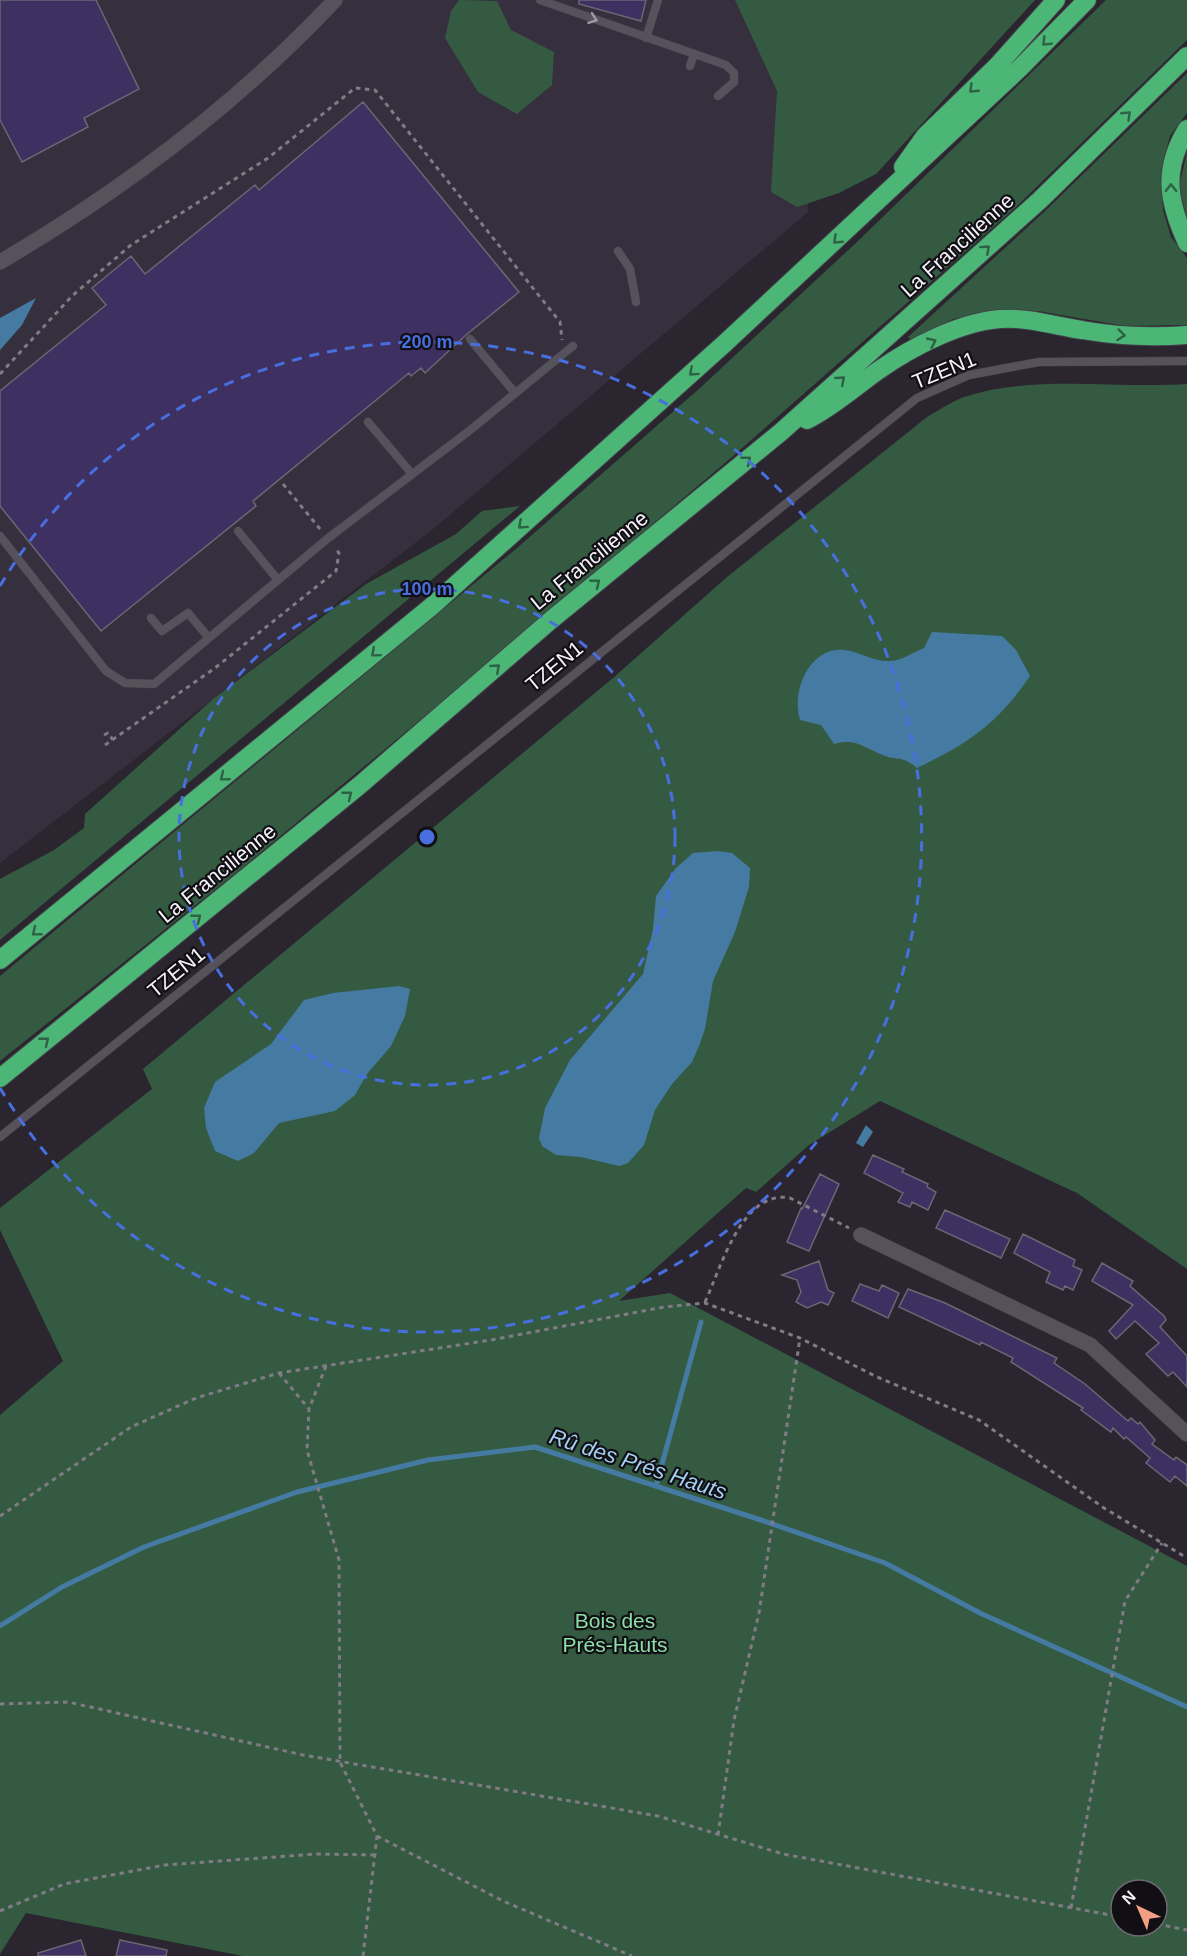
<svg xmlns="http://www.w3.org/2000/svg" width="1187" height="1956" viewBox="0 0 1187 1956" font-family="Arial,sans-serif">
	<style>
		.built { fill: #362f3e }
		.green { fill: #345b41; fill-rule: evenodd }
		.water { fill: #457ba2 }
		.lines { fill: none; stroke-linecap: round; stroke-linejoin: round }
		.stream { stroke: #457ba2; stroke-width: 5 }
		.building { fill: #3e3061; stroke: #6a6873; stroke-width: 1.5 }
		.lane-casing { stroke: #444049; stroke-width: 9 }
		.street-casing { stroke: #444049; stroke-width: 16 }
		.highway-casing { stroke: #444049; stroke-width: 20 }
		.path { stroke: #807b84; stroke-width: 3; stroke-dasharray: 4.5 4.5; stroke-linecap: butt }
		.lane { stroke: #56525c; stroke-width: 8 }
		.street { stroke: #56525c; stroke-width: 15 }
		.highway { stroke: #4bb676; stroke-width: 18 }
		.oneway { stroke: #9e9aa3 }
		.oneway2 { stroke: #2e6245 }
		.ring { fill: none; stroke: #486fdf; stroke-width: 3; stroke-dasharray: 10 8 }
		.labels { text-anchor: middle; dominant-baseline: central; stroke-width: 4.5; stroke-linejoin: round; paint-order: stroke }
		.street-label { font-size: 21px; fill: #f6f3fa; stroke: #110f14 }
		.park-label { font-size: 21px; fill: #8bdfa7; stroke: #110f14 }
		.water-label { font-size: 22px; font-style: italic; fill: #a3d0f3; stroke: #110f14 }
		.centre { fill: #486fdf; stroke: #110f14; stroke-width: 3 }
		.ring-label { font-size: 18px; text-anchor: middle; font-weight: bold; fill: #486fdf; stroke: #110f14; stroke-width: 4.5; stroke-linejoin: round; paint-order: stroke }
	</style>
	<rect width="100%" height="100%" fill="#2a252f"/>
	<path class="built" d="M0 0H772L809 92 808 212 432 530 0 863Z"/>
	<path class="green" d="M459 0 497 1 511 30 554 52 552 85 517 114 478 92 445 38 451 11Z
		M735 0H1035L876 174 839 193 797 207 771 192 777 91Z
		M1106 0H1187V40L1016 207 732 457 490 662 242 868 0 1061V976L517 548 700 388 858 241Z
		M1187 73V113L1170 136 1162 167 1161 185 1163 210 1171 237 1187 258V325L1125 326 1038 311 988 312 953 319 912 341 908 337 1044 212Z
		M1187 152V219L1179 187Z
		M1187 384V1269L1077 1193 880 1101 809 1145 756 1192 746 1188 619 1301 670 1293 1187 1566V1956H243L26 1913 0 1954V1415L63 1361 0 1230V1208L152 1089 143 1069 613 678 727 577 927 417C939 410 951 402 964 397 1034 374 1114 389 1187 384ZM1121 1890H1157V1926H1121Z
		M520 506 0 940V879L54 850 84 828 85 814 213 699 366 584 456 534 482 511Z"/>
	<path class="water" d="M36 298 22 325 0 350V318Z
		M932 632 1002 636 1016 650 1030 676C997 724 969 743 917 768 900 754 899 762 883 755 862 747 857 738 834 744L821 725 800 720C791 692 809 646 845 650 860 652 873 662 890 661 901 661 914 652 924 648Z
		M718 851 732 853 750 868 749 887 735 932 713 981 705 1029 699 1046 692 1062 672 1084 655 1110 644 1145 628 1163 619 1166 581 1157 556 1155 542 1146 539 1138 545 1108 570 1060 643 974 653 929 656 896 676 868 693 853Z
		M399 986 410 989 405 1016 391 1046 367 1074 355 1095 335 1111 279 1123 254 1153 238 1161 215 1151 206 1128 204 1108 215 1082 271 1044 304 1000 333 993Z
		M866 1125 873 1132 863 1147 856 1143Z"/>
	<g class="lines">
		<path class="stream" d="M656 1486 701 1322
			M0 1626 62 1587 144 1547 297 1492 428 1460 535 1447 761 1520 885 1563 982 1614 1187 1707"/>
	</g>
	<path class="building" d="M0 0H96L139 89 84 118 88 127 22 162 0 120Z
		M579 0H646L641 21 579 4Z
		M363 102 519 292 466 335 425 373 421 368 411 376 409 373 253 501 256 506 101 631 0 506V391L106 305 92 288 131 256 145 274 255 185 259 190Z
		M873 1155 904 1169 902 1172 928 1184 927 1187 936 1192 928 1210 912 1202 910 1207 898 1202 903 1193 864 1173Z
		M820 1174 839 1184 809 1251 787 1242 801 1208 802 1209Z
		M945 1210 1010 1239 1001 1258 936 1228Z
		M1023 1234 1075 1260 1073 1266 1082 1270 1073 1290 1065 1286 1063 1290 1046 1282 1050 1272 1014 1253Z
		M819 1261 828 1290 834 1293 828 1305 821 1302 807 1308 796 1302 801 1292 797 1280 782 1275Z
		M1102 1263 1133 1281 1130 1286 1164 1316 1166 1320 1160 1327 1187 1356V1387L1173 1372 1168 1376 1146 1354 1159 1343 1135 1321 1116 1339 1109 1331 1133 1305 1092 1281Z
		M860 1284 879 1291 882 1285 899 1293 888 1318 852 1301Z
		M908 1289 945 1303 1057 1358 1054 1363 1085 1384 1128 1421 1131 1418 1138 1424 1140 1422 1155 1440 1152 1444 1174 1460 1176 1457 1187 1465V1486L1175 1476 1170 1482 1146 1463 1150 1458 1126 1437 1124 1439 1113 1428 1111 1432 1081 1410 1083 1408 1011 1362 1013 1358 981 1342 980 1345 899 1307Z
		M81 1940 86 1956H38V1953Z
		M120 1940 167 1950 166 1956H116Z"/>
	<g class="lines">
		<defs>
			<path id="lane" d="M540 0 726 65 734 73V82L718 96
				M646 38 658 0
				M690 66 694 54
				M618 251 630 269 636 302
				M470 339 515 393
				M368 422 412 474
				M238 531 278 580
				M0 536 106 671 125 683 154 684 327 539 469 431 573 346
				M151 618 162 631 188 613 209 638
				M0 1137 917 398 969 375 1039 362 1187 361"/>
			<path id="street" d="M0 262C123 190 237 104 335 0
				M861 1235 1090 1345 1187 1434"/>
			<path id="highway" d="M1187 129C1162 170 1168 202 1187 243
				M903 167 925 136 997 66 1056 0
				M807 420C833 407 855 387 879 370 912 347 960 322 1000 319 1028 317 1055 326 1082 330 1117 336 1152 338 1187 335
				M0 960 432 606 724 344 1020 68 1087 0
				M0 1078 360 785 551 620 781 432 1040 200 1187 56"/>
		</defs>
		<use href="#lane" class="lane-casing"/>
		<use href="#street" class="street-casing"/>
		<use href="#highway" class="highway-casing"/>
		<path class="path" d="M0 374 72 296 131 245 268 158 355 88 375 90 560 322 562 340
			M283 484 320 529
			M104 735 108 733 113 740
			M105 745 215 668 336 571 339 553 335 548
			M705 1302C721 1268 742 1189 790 1198L849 1228
			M326 1366 309 1409 307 1450 339 1560 340 1762 377 1836 363 1956
			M279 1373 309 1409
			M0 1516 131 1427 196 1398 279 1373 491 1340 664 1307 705 1303 800 1338 875 1376 979 1420 1104 1508 1187 1558
			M0 1704 68 1702 303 1755 658 1816 783 1854 1121 1917
			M718 1835 734 1720 759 1613 800 1338
			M377 1836 503 1901 632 1956
			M1071 1908 1125 1601 1162 1543
			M0 1911 64 1884 165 1865 316 1854 376 1855
			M1157 1924 1187 1930"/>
		<use href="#lane" class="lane"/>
		<use href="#street" class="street"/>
		<use href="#highway" class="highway"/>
	</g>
	<defs><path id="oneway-chevron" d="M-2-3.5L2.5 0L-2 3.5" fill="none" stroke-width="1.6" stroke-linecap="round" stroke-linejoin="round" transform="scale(1.5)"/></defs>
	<use class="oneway" href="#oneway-chevron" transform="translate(593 19) rotate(20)"/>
	<g class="oneway2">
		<use href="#oneway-chevron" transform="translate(1046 42) rotate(135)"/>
		<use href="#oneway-chevron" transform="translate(973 89) rotate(136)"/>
		<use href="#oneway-chevron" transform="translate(1127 115) rotate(-44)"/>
		<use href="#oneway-chevron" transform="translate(1171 188) rotate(-91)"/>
		<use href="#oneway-chevron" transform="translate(837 240) rotate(137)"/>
		<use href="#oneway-chevron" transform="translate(986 249) rotate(-42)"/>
		<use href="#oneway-chevron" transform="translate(1121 335) rotate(6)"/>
		<use href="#oneway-chevron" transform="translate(932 342) rotate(-25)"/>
		<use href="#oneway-chevron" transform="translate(693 372) rotate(138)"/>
		<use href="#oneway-chevron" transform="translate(841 380) rotate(-41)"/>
		<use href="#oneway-chevron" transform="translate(747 460) rotate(-39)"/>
		<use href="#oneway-chevron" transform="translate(522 525) rotate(138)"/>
		<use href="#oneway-chevron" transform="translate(596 583) rotate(-39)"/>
		<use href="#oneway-chevron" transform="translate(375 653) rotate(140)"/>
		<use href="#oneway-chevron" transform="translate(496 668) rotate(-41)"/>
		<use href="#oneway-chevron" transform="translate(224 777) rotate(141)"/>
		<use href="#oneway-chevron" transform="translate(348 795) rotate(-39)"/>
		<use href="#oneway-chevron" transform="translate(197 918) rotate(-39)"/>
		<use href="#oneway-chevron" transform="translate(36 932) rotate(141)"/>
		<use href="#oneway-chevron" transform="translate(45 1041) rotate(-39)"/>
	</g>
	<g class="ring">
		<circle cx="427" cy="837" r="248"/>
		<path d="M0 586A495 495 0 1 1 0 1088"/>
	</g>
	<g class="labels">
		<g class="street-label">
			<text transform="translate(957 245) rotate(-42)">La Francilienne</text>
			<text transform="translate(944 370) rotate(-22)">TZEN1</text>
			<text transform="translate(589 560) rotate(-39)">La Francilienne</text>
			<text transform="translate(554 666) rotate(-39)">TZEN1</text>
			<text transform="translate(217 873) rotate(-39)">La Francilienne</text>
			<text transform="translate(176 972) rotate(-39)">TZEN1</text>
		</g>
		<g class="park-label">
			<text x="615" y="1620">Bois des<tspan x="615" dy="24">Prés-Hauts</tspan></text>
		</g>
		<g class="water-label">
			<text transform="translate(638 1464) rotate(18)">Rû des Prés Hauts</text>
		</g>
	</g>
	<circle cx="427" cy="837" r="9" class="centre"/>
	<g class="ring-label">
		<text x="427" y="348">200 m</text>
		<text x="427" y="595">100 m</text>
	</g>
	<g transform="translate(1139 1908) rotate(316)"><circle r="28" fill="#110f14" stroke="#6d6a70" stroke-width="1.5"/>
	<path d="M0-4.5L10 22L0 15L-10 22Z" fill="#f39f83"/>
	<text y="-9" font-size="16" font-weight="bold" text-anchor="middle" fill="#f6f3fa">N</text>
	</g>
</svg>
